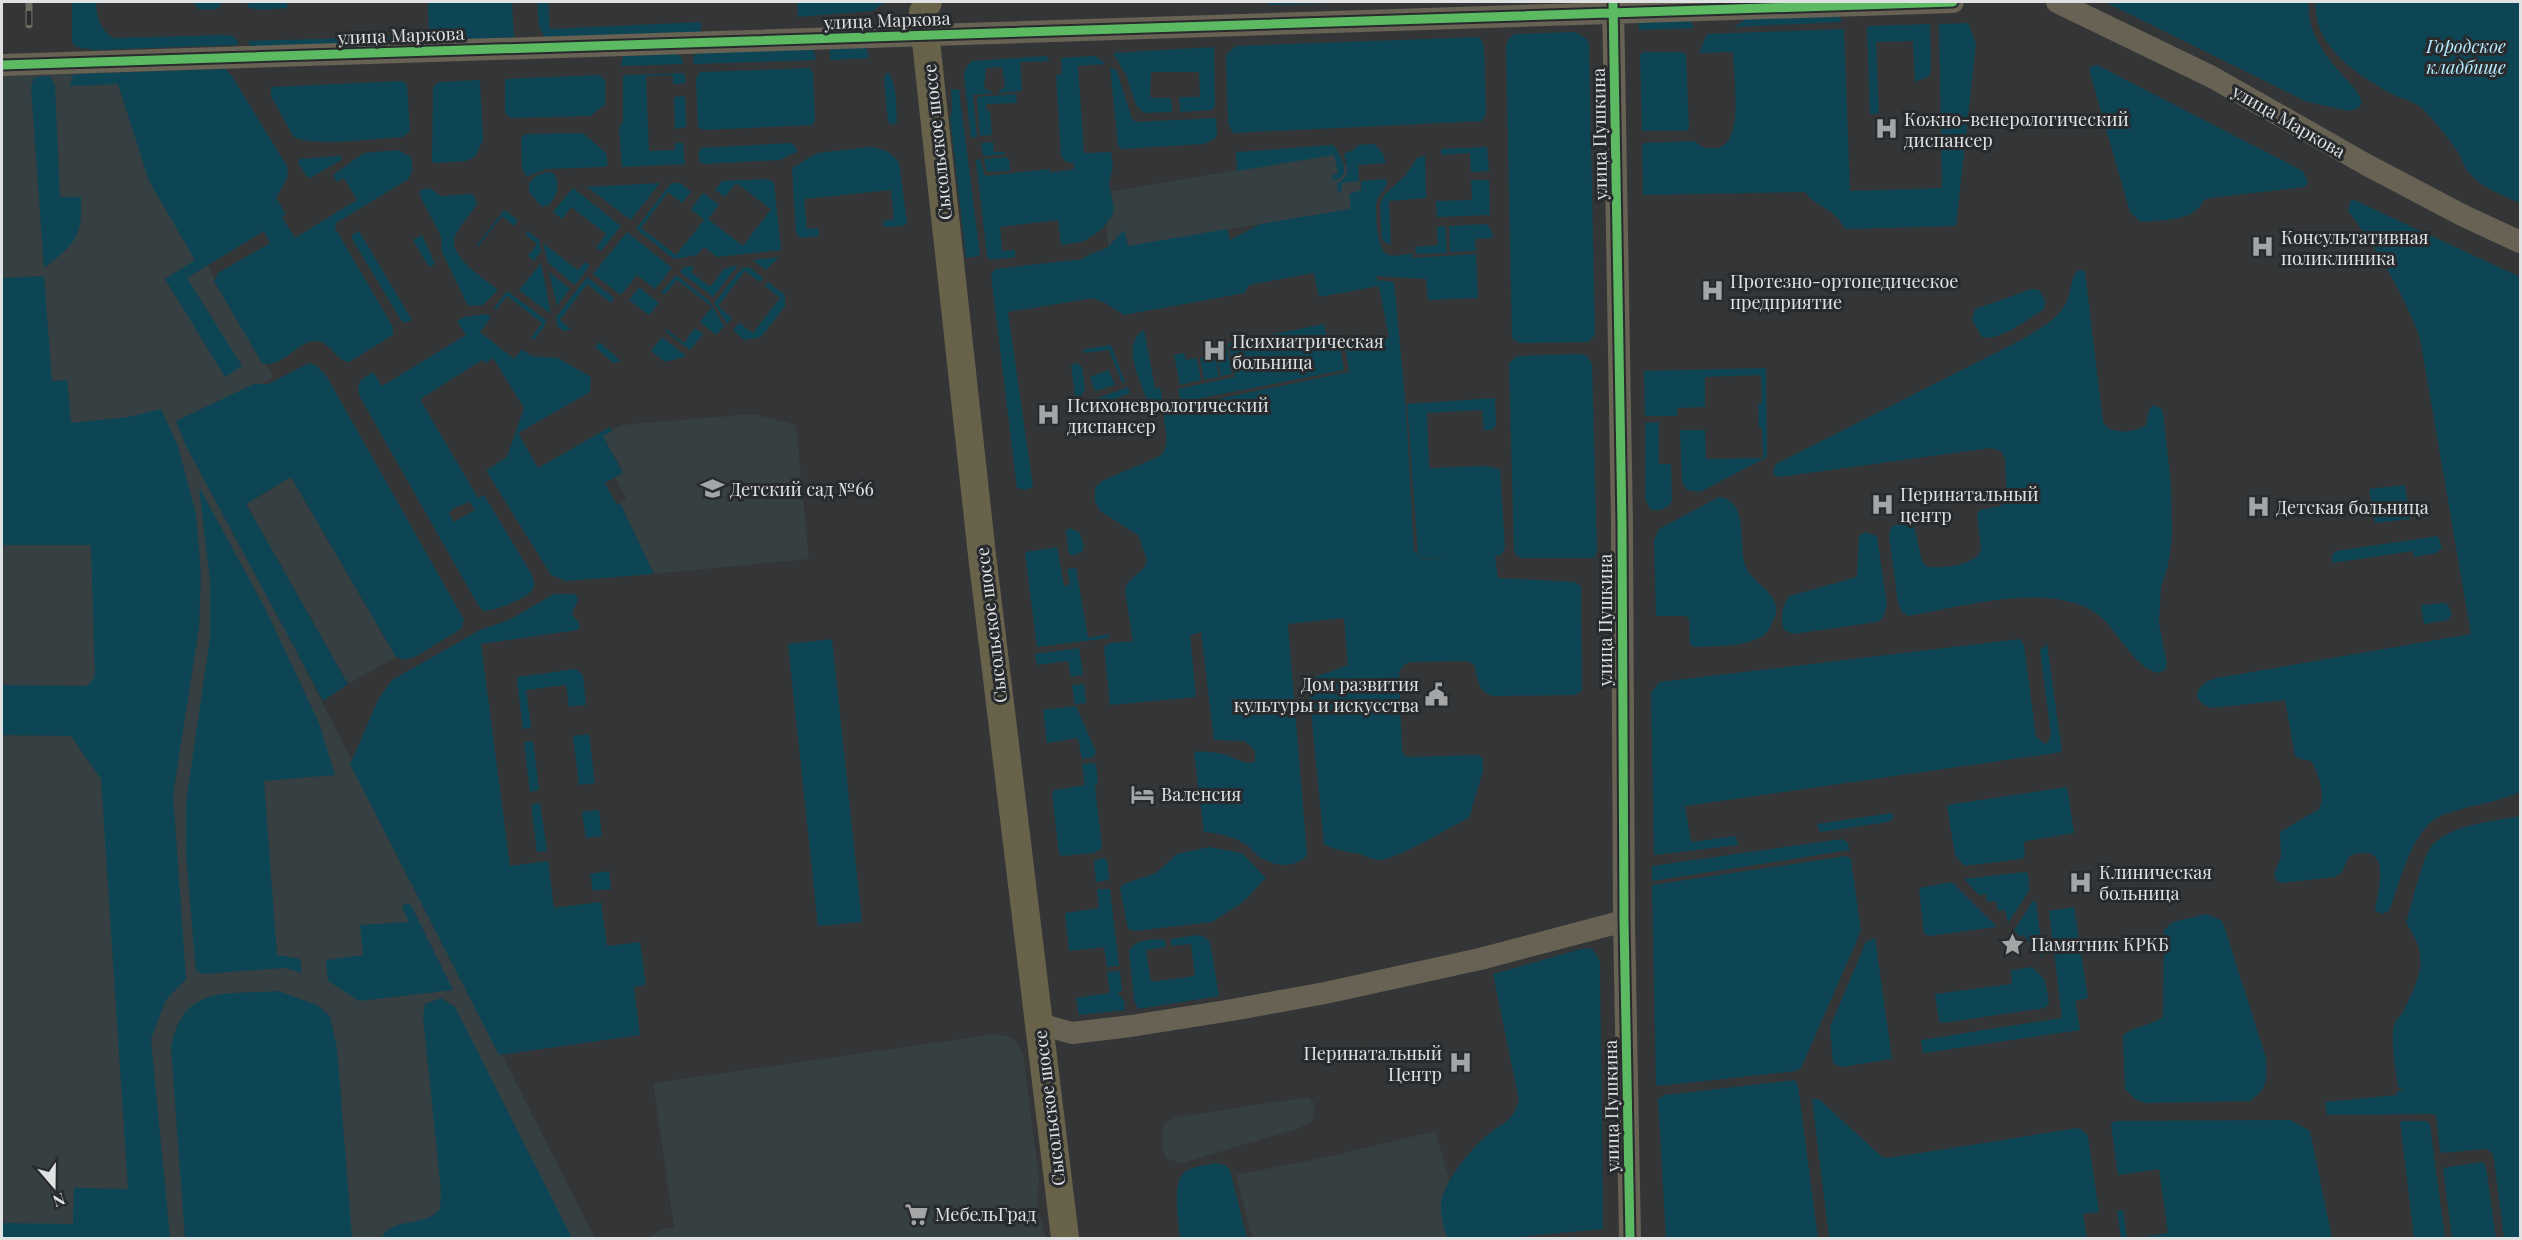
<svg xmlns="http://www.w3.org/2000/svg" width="2522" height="1240" viewBox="0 0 2522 1240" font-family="'Playfair Display',serif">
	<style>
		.built { fill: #363f42 }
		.green { fill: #0e4554; fill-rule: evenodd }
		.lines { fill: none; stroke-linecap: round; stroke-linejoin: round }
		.minor { stroke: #676253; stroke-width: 22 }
		.major { stroke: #69624b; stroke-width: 28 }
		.rail-casing { stroke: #6d6a60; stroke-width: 7 }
		.rail { stroke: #282b2d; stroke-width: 4.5; stroke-dasharray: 14; stroke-linecap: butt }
		.cycleway-casing { stroke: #282b2d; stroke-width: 13 }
		.cycleway { stroke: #5cba63; stroke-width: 9 }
		.labels { text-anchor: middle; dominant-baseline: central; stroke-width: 6; stroke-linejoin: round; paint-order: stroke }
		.street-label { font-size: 18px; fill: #dfe1e2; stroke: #282b2d }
		.park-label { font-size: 18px; font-style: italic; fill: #b6eafe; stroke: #282b2d }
		.poi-label { font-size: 18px; fill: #dfe1e2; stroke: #282b2d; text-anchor: start }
	</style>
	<rect width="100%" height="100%" fill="#333536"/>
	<path class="built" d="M124 71 155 178 274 378 181 425 595 1238H2V76Z
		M1334 153 1359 181 1361 190 1352 209 1109 249 1102 193Z
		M753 414 796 425 809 559 654 574 620 503 627 500 615 477 623 472 603 436 621 425Z
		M291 477 396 657 348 684 246 504Z
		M996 1034 1008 1036 1015 1040 1023 1054 1039 1178 1037 1205 1046 1238H650L653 1234 662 1229 674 1227 653 1083Z
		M1308 1097 1314 1103V1111L1312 1121 1300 1128 1182 1163 1167 1159 1163 1151 1162 1129 1166 1123 1176 1117Z
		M1435 1131 1466 1238H1252L1236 1175 1331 1156Z"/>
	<path class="green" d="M72 2H96C97 17 99 28 113 38L224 35 233 36 239 43 236 45 95 50 76 47 72 42Z
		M195 2H220L221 6 213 10 198 9 194 3Z
		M247 2H287V8L262 10 249 8Z
		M428 2H512L514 37 512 39 250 46 248 41 429 36Z
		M537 2H548L550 29 701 22V33L545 38 539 27Z
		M797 2H885L873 11 798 17Z
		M1269 2H1360L1269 5Z
		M2105 2H2308C2308 33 2323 53 2343 76 2351 84 2358 91 2362 102L2358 108 2348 111 2305 101Z
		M2316 2H2520V203C2503 195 2482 188 2469 173 2464 167 2462 159 2458 152 2448 138 2435 121 2423 109 2415 101 2400 99 2390 93 2356 74 2312 45 2316 2Z
		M1749 17H1840L1842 22 1734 27Z
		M1689 19 1694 28 1639 30V23L1643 20Z
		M1968 23 1976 44 1956 226 1845 229C1834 207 1816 208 1805 192L1643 195 1642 145 1644 143 1695 141C1701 148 1708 149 1717 148 1745 145 1733 74 1733 52L1699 53 1707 34 1844 29 1850 191 1942 188 1939 24Z
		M1930 24 1931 72 1928 77 1915 82 1913 41 1876 42 1879 114H1870L1867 30 1868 26Z
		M1575 32 1587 39 1589 45 1595 335 1588 342 1519 343 1512 338 1506 45 1509 38 1515 34Z
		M1480 37 1484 47 1486 114 1482 121 1233 133 1228 123 1226 55 1236 46Z
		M866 47 869 58 830 60V49Z
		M1214 47 1215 107 1211 110 1180 112 1179 97H1198L1200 95 1199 72H1151L1150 96 1152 98H1171L1172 112 1144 113 1136 105 1126 75 1113 53Z
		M813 48 816 60 694 64 693 58 697 52Z
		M1643 52H1683L1686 55 1689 128 1687 131H1642L1640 55Z
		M676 53 682 58 683 64 621 66 623 56Z
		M1046 56 1050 61 1020 62 1022 91 997 93 1005 86 1002 67 986 68 984 88 993 93 973 95 977 137 971 138 964 76 966 67 972 61Z
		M1095 56 1106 64 1078 66 1084 153 1111 152 1113 166 1109 183 1114 210 1112 216 1102 229 1085 241 1061 245 1058 220 1000 227 1002 251 1015 250V257L990 260 987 256 976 160 980 159 985 176 1050 169V173L1074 169V163L1066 162 1061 156 1056 75 1062 74 1061 58Z
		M2097 65 2303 171 2308 182 2305 187 2210 198 2204 200C2194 222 2161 220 2141 222L2130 212 2090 73V67Z
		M1110 67 1117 71 1132 119 1136 122 1216 118 1217 133 1215 139 1204 144 1122 149 1118 146Z
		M810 68 813 73 815 121 812 125 704 130 698 127 696 79 700 72Z
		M225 69 232 76 288 168 287 178 276 198 286 214 282 217 295 238 357 200 344 178 337 182 333 175 364 153 398 150 411 157C413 167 414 172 407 180L336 223 335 228 393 327V335L349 362C335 360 330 340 314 341 296 343 281 369 262 363L214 281 218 273 270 243 264 231 187 278 242 366 225 377 165 279 195 260 149 181 118 84 70 86 72 76 75 74Z
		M684 73 686 81 683 84H673V75L646 76 649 151 675 150V143H683L685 164 622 167 619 129 623 121V77L626 75Z
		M886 73H889C897 86 896 107 897 122L893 125 888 122 884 79Z
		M600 75 605 80V105L590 116 510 118 505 112V79Z
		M43 76H50L55 86 60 197H81C83 237 75 244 44 268L31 87 34 78Z
		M480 80 483 140 475 157 466 161 435 163 432 161 433 87 439 82Z
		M402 81 407 84 410 131 403 137C381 138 308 148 293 136L271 96V87Z
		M959 89 980 256 966 258 950 117 952 111 951 90Z
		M1016 94 1017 103 986 104V109L990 112 992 135 980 136 977 97Z
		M683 96 685 97 686 127 675 129 674 97Z
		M583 133 606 153 608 165 604 167 546 169 526 177 522 168 521 138 526 134Z
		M993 142 994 152H1005V154L983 156 981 143Z
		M790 143 795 146 797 152 780 160 703 164 700 162 698 153 701 148Z
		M1375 144 1383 154 1386 163 1358 165 1359 181 1342 183 1341 192 1338 193 1337 184C1350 175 1349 171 1344 156L1346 152 1352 151 1359 145Z
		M1333 145C1341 154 1353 178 1334 180L1331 176 1338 173 1334 155 1237 171 1236 152Z
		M871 147 887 151 899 162 907 223 903 226 884 227 883 221 894 219 891 190 804 199 807 229 818 228 819 236 800 238 796 233 792 168 817 153Z
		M1487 147 1489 171 1471 172 1470 153 1441 155V149Z
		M1425 155 1426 198 1389 201 1391 245 1384 242 1382 238 1380 205 1384 195 1405 176 1417 158Z
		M337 156H341V160L312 177 308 178 298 163 299 159Z
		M1006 157 1009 159 1010 171 987 172 984 159Z
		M548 172 554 173C560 186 558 194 549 205L542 207 529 192V183L537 175Z
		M768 179 774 183 781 250 717 257 704 247 697 255 674 259 636 229 671 183H680L691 192 682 203 668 192 641 228 676 255 704 220 691 209 703 193 719 205 708 219 743 246 771 209 736 183 725 197 715 190 722 181Z
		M1386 179C1389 188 1380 192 1377 200 1374 209 1377 252 1388 255 1394 257 1406 254 1412 254L1413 258 1476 254 1478 298 1428 300 1426 279 1376 276 1379 284V280L1394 282 1406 408 1414 551 1423 559 1451 558H1423L1418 554 1407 404 1495 398 1496 425 1491 430H1484L1482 410 1427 413 1429 468 1485 466 1500 469 1505 548 1501 555 1495 556 1498 578 1574 582 1581 586 1582 691 1574 695 1494 696C1478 693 1478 679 1474 665L1467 661 1410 662 1404 665 1399 672 1402 752 1407 757 1477 755 1483 758V771L1469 818C1450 827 1399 858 1381 860 1373 861 1364 854 1355 853 1344 851 1334 850 1324 844L1308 680 1348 665 1344 618 1288 624 1307 855C1296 868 1278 867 1263 859 1256 856 1252 848 1245 844 1232 836 1218 833 1204 832L1194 752C1204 751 1213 752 1223 754 1235 757 1243 765 1255 762V751L1245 741 1214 740 1201 632 1190 635 1196 697 1110 705 1104 647 1110 643 1133 641 1125 591 1127 583 1144 568 1147 560 1138 535 1100 511 1095 501V487L1104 480 1160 456C1173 444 1162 426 1164 410L1349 372 1345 346 1389 338 1379 286 1319 297 1314 273 1249 285 1245 293 1124 315 1105 303 1093 298 1008 312 1033 487 1026 490 1017 488 991 275 995 269 1083 259C1089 252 1103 252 1110 245 1116 239 1117 235 1125 231L1128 246 1227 229 1230 240 1260 224 1351 209 1349 194 1361 190V181Z
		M1471 180H1489L1490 215 1437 217 1436 201 1472 200Z
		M660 183 631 220 587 187Z
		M430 188 440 196 473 194 477 204C470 215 460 225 455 236 447 256 485 279 498 290L483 305 468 306 442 252 441 236 420 196V190Z
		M573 188 621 226 601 251 596 248 606 234 571 207 562 219 553 212Z
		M2354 200 2520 277V792C2496 803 2470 805 2445 814 2412 825 2401 881 2389 911L2382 914 2377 912 2375 908C2381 882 2390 841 2349 856L2342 872 2335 877 2282 883 2277 881 2274 875 2281 857 2280 832 2319 809C2326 796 2319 773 2311 761L2300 759 2295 756 2285 700 2212 708C2187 700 2197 683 2217 678L2471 634 2420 338C2403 292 2377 249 2348 211L2350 201Z
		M504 210 518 220 514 226 502 216 477 248V245Z
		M1486 224 1491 229 1493 238 1475 239 1476 251 1450 252 1449 226Z
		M1445 226 1447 253 1416 254 1415 247 1438 245 1437 227Z
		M359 231 412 320 404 323 401 320 352 239V235Z
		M528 231 539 240 541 252 534 261 528 256 537 244 525 234Z
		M627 232 672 268 655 289 637 275 621 295 593 274Z
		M422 235 435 264 429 267 413 240Z
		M543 243 578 270 585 262 590 265 575 285 548 263Z
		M779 257 766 270 753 260H754Z
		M541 263 551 314 519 290Z
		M738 265 713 297 680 272 684 267 694 266 691 272 710 287 724 269Z
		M749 267 763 278 760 282 745 271 718 306 732 318 727 324 714 303 742 268Z
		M2081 270 2085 272 2103 422C2110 435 2135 433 2146 425L2149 410 2153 405 2161 408 2163 413 2171 484 2172 537 2168 565 2161 587 2159 624 2167 664 2165 670 2158 673C2135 667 2120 636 2104 620 2061 577 1961 607 1908 616L1902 612 1898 603 1889 536 1891 527 1905 521 1914 526 1922 561 1926 566C1939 570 1977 565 1981 550L1977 515 1980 510 2000 506 2007 501 2005 459 2001 451 1990 448 1780 477 1774 475 1773 470 1776 464 2025 338C2039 328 2058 320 2066 303 2071 293 2070 281 2077 271Z
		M549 272 570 289 557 306Z
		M676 275 709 301 724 326 716 335 700 322 712 307 677 280 664 295 661 293Z
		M44 276 52 381 67 380 71 423 128 417 161 409 178 446 196 514 201 575 199 628 173 795 186 979 166 1000 151 1039 170 1238H2V1223L73 1224 74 1188 128 1189 101 779 71 736 2 735V685L87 686 95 677 91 545H2V278Z
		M587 277 614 298 611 303 587 284 560 320 571 329 564 331 557 326 556 317Z
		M768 282 785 295V306L761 337 744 340 733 330 739 323 753 333 780 298 765 286Z
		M639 287 659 303 649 315 629 300Z
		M2032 289 2039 290 2045 300 2044 309C2030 318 1999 342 1982 337L1972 320 1975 309Z
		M507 291 546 320 545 325 534 340 531 338 542 323 507 296 496 310 494 308Z
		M487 314 491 317 480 332 514 359 522 349 531 356 558 358 591 377 590 392 518 433 538 468 610 427 612 431 603 436 623 473 605 483 617 505 620 503 654 574 565 581 551 575 487 472V470L507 457 524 408 493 358 485 363 482 360 422 398 421 401 478 498 484 495 532 575C533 580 536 584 533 589 527 599 496 610 484 611L478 605 360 397 358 388 361 380 373 372 382 386 466 335 457 321 464 317ZM470 502 475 510 454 522 449 513 454 508Z
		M1324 324 1329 349 1340 347 1344 370 1181 402 1178 389 1235 377 1228 343Z
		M695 328 703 334 690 350 665 331 666 329 684 343Z
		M1144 330 1155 388H1160L1162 395 1161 402 1149 405C1142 383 1119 345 1144 330Z
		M662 337 685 355 684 357 665 362 651 351Z
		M599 342 621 361 613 363 595 347Z
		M1226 343 1232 374 1221 376 1217 360 1223 359 1220 344Z
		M1111 345 1125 382 1122 383 1109 350 1084 353V349Z
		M1184 353 1186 360 1197 358 1201 380 1180 385 1174 355Z
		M1580 354 1587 356 1592 364 1597 552 1594 558H1521L1516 555 1514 551 1509 363 1517 356Z
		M1209 356 1210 361 1216 360 1219 377 1204 380 1200 358Z
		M309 363 317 366 327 377 464 620 461 629 415 657 403 660 396 657 291 477 246 504 348 684 323 701 186 446 176 421 254 384H268Z
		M1076 363 1082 367 1085 390 1076 403 1071 365Z
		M1766 368 1767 457 1700 492 1687 490 1682 482 1680 430H1705L1706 459 1763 458 1762 428H1759L1758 403H1762L1761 375 1705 377V407L1677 408V416H1645L1644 371Z
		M1109 370 1115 385 1095 391 1090 377Z
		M1128 387 1130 393 1081 412 1082 404Z
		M1659 422V464H1671L1672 501C1668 509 1658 512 1650 509L1645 498V423Z
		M2405 485 2410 519 2375 523 2369 489Z
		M199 487 265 608 319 723 335 775 264 781 277 955 300 959 302 973 285 968 203 974 196 971 186 855V803L210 637V580Z
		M1719 497C1749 501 1738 542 1745 564 1751 586 1787 594 1773 621 1771 624 1769 631 1766 633 1753 647 1713 646 1695 647L1690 644 1689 619 1686 616H1656L1654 541 1659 529Z
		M1070 528 1080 533 1084 546 1082 552 1072 556 1069 553 1066 531Z
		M1865 532 1877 536 1887 605 1883 618 1877 622 1793 634 1784 630C1780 619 1782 604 1790 596L1857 577 1859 536Z
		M2438 536 2442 548 2436 553 2414 557 2413 551 2332 563V555L2336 551Z
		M1057 547 1064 586 1070 585 1067 569 1076 568 1088 638 1109 634V638L1037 647 1025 552Z
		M554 594H575C582 602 573 606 572 614L580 625 578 630 481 644 510 866 548 861 554 908 601 902 607 946 640 942 646 985 634 987 640 1035 499 1055 350 764 379 698 392 680 480 630 509 620Z
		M2444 603 2448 605 2452 614 2448 620 2424 624 2421 605Z
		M832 639 862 922 818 926 788 644Z
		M2020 639 2024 645 2036 737 2045 744 2048 742 2051 735 2040 650 2047 644 2062 752 1685 806 1691 842 1736 836 1738 845 1654 855 1651 692 1660 682Z
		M1079 648 1083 675 1071 677 1068 661 1037 665 1035 654Z
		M576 669 583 675 586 705 569 707 566 685 526 690 531 728 523 729 517 681 518 677Z
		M1084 684 1086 703 1075 704 1072 685Z
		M1076 706 1096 752 1093 757 1082 759 1078 738 1047 743 1043 710Z
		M589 734 595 783 579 785 573 736Z
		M533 741 539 790 530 792 524 742Z
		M1082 764 1093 763 1096 765 1098 781 1095 787 1102 848 1094 853 1062 856 1059 854 1052 794 1054 790 1085 785Z
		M2067 787 2074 833 2026 841 2024 843 2025 856 2022 859 1964 866 1955 855 1947 805Z
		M540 803 547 851 537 852 531 805Z
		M599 810 602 836 586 838 582 812Z
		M1892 813 1893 819 1888 822 1820 832 1817 824Z
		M2520 816V1238H2504L2494 1160 2492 1153 2487 1149 2442 1153 2440 1150 2436 1116 2433 1114 2327 1115 2325 1102 2397 1095V1091L2404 1090 2398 1087C2396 1068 2390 1044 2394 1026 2395 1020 2401 1016 2404 1010 2421 975 2430 957 2406 923 2411 907 2422 860 2430 848 2446 825 2495 821 2520 816Z
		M1842 839 1847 842 1850 850 1652 881V866Z
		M1209 847 1242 853 1266 878 1243 902 1212 922 1135 931 1128 929 1120 888 1124 884 1156 873 1177 854Z
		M1847 856 1851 859 1861 931 1801 1068 1796 1071 1659 1086 1656 1084 1652 885Z
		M1103 858 1107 860 1109 880 1096 882 1094 861Z
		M609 871 611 889 593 891 590 874Z
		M2025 872 2028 874 2029 891 2008 923 2005 910 1998 911 1996 901 1987 902 1986 894 1979 895 1964 879Z
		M1952 882 1996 926V927L1930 936 1924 934 1919 888Z
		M1097 889H1110L1119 966 1107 967 1104 947 1069 951 1065 913 1099 908Z
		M2033 901 2036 902 2043 958 2023 935 2018 936 2017 931 2013 932Z
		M407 903 411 905 453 990 359 1001 328 981 326 960 363 955 360 925 409 922 402 906Z
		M2074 907 2088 998 2075 1001 2080 1030 1923 1053 1921 1040 2062 1018 2049 911Z
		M2206 914 2221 920 2225 929 2266 1058C2267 1079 2268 1088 2250 1101L2145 1103 2135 1099 2125 1089 2123 1035C2135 1026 2150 1026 2163 1017L2164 930 2173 922Z
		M1197 935 1203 936 1210 942 1219 996 1138 1009 1134 1000 1129 951C1134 939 1153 939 1165 940L1166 947 1146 950 1151 982 1195 976 1191 944 1171 946V939Z
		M1875 938 1892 1059 1841 1067 1833 1063 1830 1027 1866 942Z
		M1592 948 1600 961 1603 1229 1506 1238H1447C1444 1228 1441 1217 1441 1206 1441 1185 1470 1150 1486 1136 1502 1122 1513 1123 1519 1100L1493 974 1581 949Z
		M2032 967 2045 980 2049 1003 2045 1008 1942 1023 1939 1021 1935 994 2012 984 2011 970Z
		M1120 971 1122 990 1118 993 1124 1001 1125 1010 1079 1015 1076 998 1110 993 1107 972Z
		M278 991 317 1005 330 1016 337 1048 352 1238H185L171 1047C183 984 227 995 278 991Z
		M441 998 455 1007 572 1238H382C389 1217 425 1228 440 1209L441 1191 423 1016 425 1004Z
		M1795 1080 1798 1086 1818 1238H1666L1658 1099 1665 1095Z
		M1814 1099 1820 1100 1882 1157 1889 1158 2078 1128 2084 1131 2088 1136 2099 1212 2083 1214 2087 1238H1829L1812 1100Z
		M2290 1120 2310 1131 2332 1238H2136L2168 1233 2159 1169 2118 1175 2111 1124 2115 1121Z
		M2400 1121H2427L2430 1125 2445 1238H2414Z
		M2483 1162 2486 1167 2496 1238H2452L2443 1168Z
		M1216 1163 1225 1165 1230 1170 1247 1238H1180C1179 1222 1171 1185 1184 1173 1191 1166 1206 1165 1216 1163Z
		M2123 1210 2127 1238H2121L2117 1211Z"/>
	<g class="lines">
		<path class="minor" d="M1613 2 1622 525 1624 921 1630 1238
			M2057 2 2212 77 2367 165 2464 216 2520 242
			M2 65 1953 2
			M1039 1024 1072 1033 1131 1026 1232 1010 1325 993 1480 959 1624 921"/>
		<path class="major" d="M928 2 923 12 930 79 982 555 1065 1238"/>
		<defs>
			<path id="rail" d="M29 25V2"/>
		</defs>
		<use href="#rail" class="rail-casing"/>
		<use href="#rail" class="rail"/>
		<defs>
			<path id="cycleway" d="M1613 2 1622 525 1624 921 1630 1238
				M2 65 1953 2"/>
		</defs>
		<use href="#cycleway" class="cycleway-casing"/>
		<use href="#cycleway" class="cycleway"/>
	</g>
	<defs>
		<symbol id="hospital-bare" viewBox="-9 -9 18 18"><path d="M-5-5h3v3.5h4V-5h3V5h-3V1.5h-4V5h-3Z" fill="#a3a5a6" stroke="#282b2d" stroke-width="2.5" paint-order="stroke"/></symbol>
		<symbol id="school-bare" viewBox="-9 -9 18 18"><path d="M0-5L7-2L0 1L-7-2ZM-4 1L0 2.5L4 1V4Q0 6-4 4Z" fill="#a3a5a6" stroke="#282b2d" stroke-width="2.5" paint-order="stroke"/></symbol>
		<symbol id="civic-bare" viewBox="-9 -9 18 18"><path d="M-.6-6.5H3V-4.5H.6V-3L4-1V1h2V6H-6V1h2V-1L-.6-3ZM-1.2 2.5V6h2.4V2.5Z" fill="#a3a5a6" stroke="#282b2d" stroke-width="2.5" paint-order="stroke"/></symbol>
		<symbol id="hotel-bare" viewBox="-9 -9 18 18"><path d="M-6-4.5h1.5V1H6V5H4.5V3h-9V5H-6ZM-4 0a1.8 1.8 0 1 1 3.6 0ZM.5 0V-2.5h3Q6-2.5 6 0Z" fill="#a3a5a6" stroke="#282b2d" stroke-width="2.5" paint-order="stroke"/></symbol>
		<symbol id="sight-bare" viewBox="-9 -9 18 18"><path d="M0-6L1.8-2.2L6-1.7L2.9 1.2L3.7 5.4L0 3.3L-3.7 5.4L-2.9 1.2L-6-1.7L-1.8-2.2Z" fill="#a3a5a6" stroke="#282b2d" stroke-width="2.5" paint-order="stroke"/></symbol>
		<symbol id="supermarket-bare" viewBox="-9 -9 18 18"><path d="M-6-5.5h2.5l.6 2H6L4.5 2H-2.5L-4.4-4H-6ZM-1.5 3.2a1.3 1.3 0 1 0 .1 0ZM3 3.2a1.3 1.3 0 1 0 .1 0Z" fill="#a3a5a6" stroke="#282b2d" stroke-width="2.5" paint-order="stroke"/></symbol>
	</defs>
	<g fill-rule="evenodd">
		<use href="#hospital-bare" x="1870" y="112" width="33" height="33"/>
		<use href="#hospital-bare" x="2246" y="230" width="33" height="33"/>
		<use href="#hospital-bare" x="1696" y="274" width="33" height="33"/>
		<use href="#hospital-bare" x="1198" y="334" width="33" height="33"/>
		<use href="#hospital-bare" x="1032" y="398" width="33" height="33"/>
		<use href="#school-bare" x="696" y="472" width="33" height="33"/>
		<use href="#hospital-bare" x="1866" y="488" width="33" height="33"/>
		<use href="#hospital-bare" x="2242" y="490" width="33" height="33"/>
		<use href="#civic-bare" x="1420" y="678" width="33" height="33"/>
		<use href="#hotel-bare" x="1126" y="778" width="33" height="33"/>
		<use href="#hospital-bare" x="2064" y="866" width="33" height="33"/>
		<use href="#sight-bare" x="1996" y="928" width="33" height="33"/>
		<use href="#hospital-bare" x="1444" y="1046" width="33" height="33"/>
		<use href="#supermarket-bare" x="900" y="1198" width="33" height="33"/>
	</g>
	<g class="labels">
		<g class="street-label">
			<text transform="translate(887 20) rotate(-2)">улица Маркова</text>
			<text transform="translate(401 35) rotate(-2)">улица Маркова</text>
			<text transform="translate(2289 121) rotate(30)">улица Маркова</text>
			<text transform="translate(1599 134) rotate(-91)">улица Пушкина</text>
			<text transform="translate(937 142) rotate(-96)">Сысольское шоссе</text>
			<text transform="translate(1605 620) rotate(-90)">улица Пушкина</text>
			<text transform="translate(991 625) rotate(-97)">Сысольское шоссе</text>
			<text transform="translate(1611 1106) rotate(-91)">улица Пушкина</text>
			<text transform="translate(1049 1108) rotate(-97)">Сысольское шоссе</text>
		</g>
		<g class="park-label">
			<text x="2466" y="46">Городское<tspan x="2466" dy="21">кладбище</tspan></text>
		</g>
		<g class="poi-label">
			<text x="1904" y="119">Кожно-венерологический<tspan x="1904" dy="21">диспансер</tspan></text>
			<text x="2281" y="237">Консультативная<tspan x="2281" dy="21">поликлиника</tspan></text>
			<text x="1730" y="281">Протезно-ортопедическое<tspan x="1730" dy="21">предприятие</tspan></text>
			<text x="1232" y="341">Психиатрическая<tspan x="1232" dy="21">больница</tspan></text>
			<text x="1067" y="405">Психоневрологический<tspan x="1067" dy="21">диспансер</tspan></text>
			<text x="730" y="489">Детский сад №66</text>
			<text x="1900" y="494">Перинатальный<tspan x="1900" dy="21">центр</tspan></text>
			<text x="2276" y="507">Детская больница</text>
			<text x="1419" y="684" text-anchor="end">Дом развития<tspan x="1419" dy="21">культуры и искусства</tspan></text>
			<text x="1161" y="794">Валенсия</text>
			<text x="2099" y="872">Клиническая<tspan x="2099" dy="21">больница</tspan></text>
			<text x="2031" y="944">Памятник КРКБ</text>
			<text x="1442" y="1053" text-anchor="end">Перинатальный<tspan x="1442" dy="21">Центр</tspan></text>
			<text x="935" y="1214">МебельГрад</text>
		</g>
	</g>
	<rect width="2522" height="1240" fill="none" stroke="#dfe1e2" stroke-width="6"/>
	<g transform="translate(54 1186) rotate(160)" stroke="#282b2d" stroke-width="4.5" paint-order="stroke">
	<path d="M0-4.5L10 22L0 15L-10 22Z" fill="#dfe1e2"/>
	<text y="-9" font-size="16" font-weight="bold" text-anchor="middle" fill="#dfe1e2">N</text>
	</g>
</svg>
